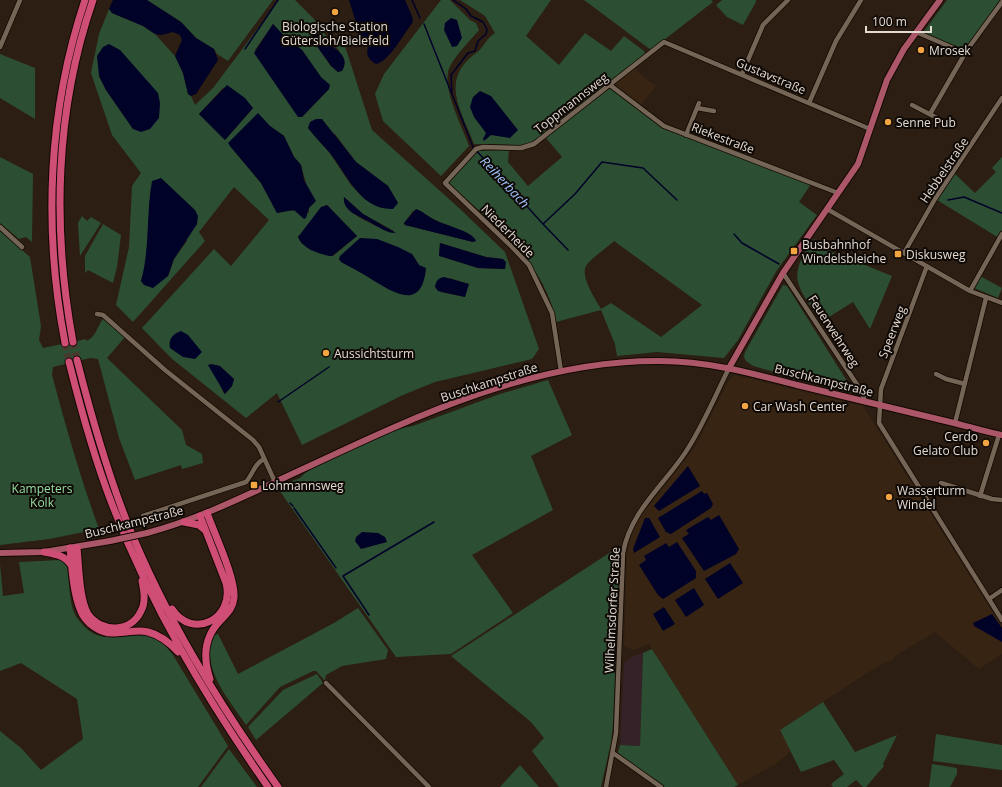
<svg xmlns="http://www.w3.org/2000/svg" width="1002" height="787" viewBox="0 0 1002 787" font-family="'Open Sans',sans-serif">
	<style>
		.commercial { fill: #352228 }
		.built { fill: #372413 }
		.green { fill: #2c4f33; fill-rule: evenodd }
		.water { fill: #000228 }
		.lines { fill: none; stroke-linecap: round; stroke-linejoin: round }
		.stream { stroke: #000228; stroke-width: 1.5 }
		.highway-tunnel { stroke: #473a2f; stroke-width: 7; stroke-dasharray: 7 3.5; stroke-linecap: butt }
		.minor-casing { stroke: #130801; stroke-width: 6 }
		.major-casing { stroke: #130801; stroke-width: 8 }
		.highway-casing { stroke: #130801; stroke-width: 9 }
		.minor { stroke: #756556; stroke-width: 4.5 }
		.major { stroke: #ab5769; stroke-width: 6 }
		.highway { stroke: #cf4e76; stroke-width: 7 }
		.major-bridge-casing { stroke: #130801; stroke-width: 8; stroke-linecap: butt }
		.major-bridge { stroke: #ab5769; stroke-width: 6 }
		.poi-dot { fill: #f2a541; stroke: #0f0905; stroke-width: 1.5 }
		.labels { text-anchor: middle; dominant-baseline: central; stroke-width: 4; stroke-linejoin: round; paint-order: stroke }
		.poi-label { font-size: 12px; fill: #e3dad2; stroke: #0f0905; text-anchor: start }
		.street-label { font-size: 12px; fill: #e3dad2; stroke: #0f0905 }
		.park-label { font-size: 12px; fill: #95dfa2; stroke: #0f0905 }
		.water-label { font-size: 13px; font-style: italic; fill: #9cc1f9; stroke: #0f0905 }
	</style>
	<rect width="100%" height="100%" fill="#2c1e12"/>
	<path class="commercial" d="M643 653 640 746 620 745 624 663 633 656Z"/>
	<path class="built" d="M635 68 641 75 656 86 640 106 615 87V84Z
		M735 375 863 406 1002 627V654L979 669 935 632 895 656 892 661H888L867 673 780 730 791 751 776 764 738 785 649 644 633 650 624 646 627 552 632 533 641 515 695 447 729 380Z"/>
	<path class="green" d="M147 0H273L228 61 217 54 214 49 196 38 181 22Z
		M279 0H295C301 6 307 12 313 18 322 29 326 43 343 40L372 130 459 208 505 252 539 349 532 359 435 382 403 395 302 445 277 393 246 418 171 358 142 328 214 249 231 266 269 220 234 187 199 232 205 241 133 322 116 305 129 247 132 186 141 173 112 135 91 73 99 34 109 9 112 13 143 26 155 34 175 56 183 73 188 94 191 96 195 105 213 88ZM273 24 285 37 302 50 329 89 302 117 255 50ZM317 33C328 56 346 33 338 72L331 66 314 42ZM120 50 148 83 133 129 106 90 99 76ZM223 88 253 108 225 140 199 114ZM270 126 284 136 294 157 301 165 307 187 309 213 289 210 277 213 261 183 230 146ZM308 128 335 134 356 162 388 186 398 203 366 200 351 185 329 152ZM151 188 187 241 174 259 168 276 141 282 146 263ZM344 197 363 214 394 231 392 233C380 227 341 214 344 197ZM327 205 357 236 333 256 302 244 298 237ZM418 210C436 222 457 229 476 240L473 242 405 225 404 223 413 211ZM361 238 412 254 419 265 367 276 339 259ZM440 243 486 257 503 259 505 269 478 268 443 257 439 256ZM450 278 468 284 465 297 440 292ZM216 364 234 379 232 386 225 394 223 392Z
		M441 0H450L470 20 476 23 479 30C470 41 451 59 448 72 444 93 462 126 469 146L441 176 383 121 375 94 384 74Z
		M460 0H551L526 36 559 65 585 33 611 51 624 36 644 51 645 54 533 142 520 145 474 144C461 110 439 80 476 53 484 48 485 39 495 33L485 16Z
		M584 0H711L713 2 651 50Z
		M722 0H756V2L743 25 727 17 716 5Z
		M947 0H1001L975 37 962 50 922 34Z
		M0 54 35 68V119L0 98Z
		M609 89H612L663 128 811 184 799 202 817 215 777 270 738 340 724 358 657 352 617 356 615 344 601 310 556 322C545 261 491 223 449 183L478 151 509 150 508 162 528 186 562 157 546 138ZM614 241 702 305 661 337 611 303 601 309C596 300 580 277 586 266 590 259 608 247 614 241Z
		M0 157 33 174 32 242 26 237 19 239 0 223Z
		M1002 157V232L999 238 937 200 955 174 975 193 996 172 992 168Z
		M82 216 87 221 91 217 101 223 80 256 78 223Z
		M103 224 121 235 117 267 113 283 88 270 85 273V256Z
		M0 231 30 257 41 326 39 340 43 348 86 339V341C96 338 97 326 103 319L125 337 107 358 182 430 186 445 202 454 203 463 182 469 181 465 135 480 119 438 98 359 90 358 53 367 52 375C66 427 81 480 99 529L49 539 0 545Z
		M814 239 850 265 853 260 892 276 870 329 853 302 821 322C798 286 785 278 814 239Z
		M980 276 1002 288 998 298 974 288Z
		M783 285 787 286 852 389 851 393 753 366 746 361 744 357 745 352Z
		M548 380 572 435 531 456 553 510 472 555 513 613 451 654 396 657 277 487 300 478 305 473 316 466 393 430 413 426 500 394Z
		M620 546 613 724 611 743 601 787H559L532 751 544 738 531 722 451 656Z
		M59 560 67 564C69 579 69 596 73 610 75 616 79 621 83 625 105 650 129 627 152 637 161 641 167 647 173 655L228 746 198 787H0V731L21 748 41 770 83 739 77 699 21 663 0 671V564L3 596 24 593 19 562Z
		M358 608 388 650 386 659 342 666 326 675 325 680 327 683 316 671H313L280 687 246 725C229 699 199 667 214 635L218 634 238 674 334 623Z
		M652 649 738 785 734 787H663L617 755 620 745 640 746 643 653Z
		M317 674 323 683 256 740 248 727 283 690Z
		M823 702 855 752 897 735 883 764 884 766 866 787H863L856 780 847 787H833L831 784 844 774 834 760 801 772 780 730Z
		M936 734 1002 745V770L933 761Z
		M229 749 257 787H201Z
		M932 764 957 768V774L950 787H929Z
		M520 765 539 787H500Z"/>
	<path class="water" d="M113 0H147L181 22 196 38 214 49 218 60 196 94 191 96 188 94 183 73 175 56 182 40 180 35 173 32 161 35 155 34 143 26 112 13 109 9Z
		M349 0H405L412 16 413 22C404 33 389 62 376 64 366 58 366 53 369 43L367 41 362 42Z
		M451 18 457 20 462 38 457 46 452 47 444 30 445 23Z
		M273 24 285 37 302 50 321 77 330 85 329 89 302 117H298L254 53Z
		M314 33H317C323 46 354 51 342 71L338 72 331 66 314 42 312 39Z
		M109 44 120 50 158 93 160 103 159 118 150 129 141 132 133 129 106 90 99 76 97 56 103 47Z
		M227 85 245 98 253 108 225 140 199 114Z
		M480 91 491 96 518 130 510 138 491 135 484 141 483 139 486 133 474 117 470 107 473 97Z
		M258 113 270 126 284 136 294 157 301 165 304 180 316 201 309 208 306 218 304 219 294 210 277 213 261 183 230 146 228 143Z
		M316 119H322L356 162 388 186 398 203 393 209C359 210 347 173 329 152 322 144 315 137 308 128L310 122Z
		M161 178 195 210 198 216 197 224 174 259 168 276 153 288 144 285 141 281C150 249 146 214 152 181Z
		M344 197 363 214 396 233C387 233 380 228 373 224 363 217 342 213 344 197Z
		M327 205 357 236 332 256H329C317 253 303 249 298 237L321 207Z
		M416 209C423 211 428 217 435 220 444 225 473 231 476 241L473 242 405 225 404 223Z
		M360 238 377 239 398 247 412 254 419 265 426 268C422 313 392 292 368 277 360 272 350 267 341 262L339 259 340 256Z
		M440 243 486 257 503 259 506 262 505 269 478 268 443 257 439 256Z
		M444 277 469 284 465 297 438 291 435 287C436 281 438 278 444 277Z
		M181 331 188 335 202 352 195 359 183 357 170 348C168 339 173 334 181 331Z
		M211 364 220 366 234 379 232 386 225 394 208 365Z
		M688 466 700 486 659 511 654 506Z
		M702 491 704 494 707 493 713 504 711 508 671 534 666 532 658 518Z
		M719 515 739 549 736 554 704 571 682 538 689 534 686 530 708 517 711 520Z
		M645 518H649L660 537 634 553 633 549Z
		M362 532 378 533 385 537 387 542 361 549 355 541 356 537Z
		M677 542 696 571V578L663 599 658 595 639 565 646 560 644 556 666 543 669 547Z
		M730 563 743 583 718 599 705 579Z
		M694 588 704 605 686 617 675 600Z
		M664 607 675 624 663 631 653 614Z
		M992 614 1002 628V642L974 626 973 623Z"/>
	<g class="lines">
		<path class="stream" d="M412 0 420 18
			M453 0 466 9 471 16 483 22 487 29 486 34 478 41 475 51 468 53 451 75 452 94 473 147 543 224 575 194 602 162 643 168 677 200
			M424 24 451 92
			M245 49 278 0
			M948 200 964 197 1002 213
			M543 224 568 250
			M734 234 742 243 779 264
			M278 402 329 367
			M290 503 293 506
			M294 508 336 568
			M369 615 343 576 434 522"/>
		<path class="highway-tunnel" d="M73 342 77 360
			M65 343 69 362"/>
		<defs>
			<path id="minor" d="M916 32 965 53
				M0 47 20 0
				M742 74 763 25 788 0
				M610 85 664 126 838 193
				M809 103 836 41 861 0
				M912 105 937 118
				M697 108 714 111
				M930 114 967 50 1002 2
				M686 135 699 103
				M827 209 970 291 1002 303
				M0 227 22 247
				M904 253 935 199 1002 98
				M927 266 881 389 879 423 1002 620
				M783 273 862 392 865 402
				M970 291 1002 234
				M97 314 103 315 165 370 253 440 259 447 275 482
				M561 371 552 313 529 265 510 245 445 183 476 149 483 147 521 148 534 144 664 42 870 129
				M936 374 946 379 965 384
				M955 423 986 298
				M941 483 992 499 1002 500
				M980 496 999 435
				M143 516 246 482C253 474 254 464 264 459
				M989 599 1002 590
				M326 683 429 787
				M613 753 661 787
				M606 787 616 733 623 553C630 512 663 486 685 453 703 426 715 396 729 368"/>
			<path id="major" d="M729 368 783 273 858 164 887 80 904 49 940 0
				M147 533C203 518 253 492 305 468 416 416 534 360 660 361 707 361 751 373 797 385 849 398 902 410 954 423 970 427 986 432 1002 435
				M0 553 44 552 110 541"/>
			<path id="highway" d="M73 342C52 228 55 110 93 0
				M65 343C43 229 48 110 85 0
				M77 360C91 415 106 469 127 522 165 617 219 704 278 787
				M69 362C81 410 94 458 112 504 151 606 206 698 268 787
				M207 513C214 533 236 579 234 598 233 609 226 614 220 621 203 638 203 658 210 679
				M184 522 199 525 205 530
				M70 548C72 568 73 591 80 609 85 623 100 634 115 633 127 633 137 629 148 632 160 635 170 643 178 652
				M77 548C79 565 79 599 88 614 101 633 131 633 141 611 146 602 144 591 142 581
				M44 552C55 554 65 555 71 565
				M172 609C193 641 235 618 226 583L200 516"/>
		</defs>
		<use href="#minor" class="minor-casing"/>
		<use href="#major" class="major-casing"/>
		<use href="#highway" class="highway-casing"/>
		<use href="#minor" class="minor"/>
		<use href="#major" class="major"/>
		<use href="#highway" class="highway"/>
		<defs>
			<path id="major-bridge" d="M110 541 147 533"/>
		</defs>
		<use href="#major-bridge" class="major-bridge-casing"/>
		<use href="#major-bridge" class="major-bridge"/>
	</g>
	<g class="poi-dot">
		<circle cx="335" cy="12" r="4"/>
		<circle cx="921" cy="50" r="4"/>
		<circle cx="888" cy="122" r="4"/>
		<rect x="790" y="247" width="8" height="8" rx="2"/>
		<rect x="894" y="250" width="8" height="8" rx="2"/>
		<circle cx="326" cy="353" r="4"/>
		<circle cx="745" cy="406" r="4"/>
		<circle cx="986" cy="443" r="4"/>
		<rect x="250" y="481" width="8" height="8" rx="2"/>
		<circle cx="889" cy="497" r="4"/>
	</g>
	<g class="labels">
		<g class="poi-label">
			<text x="335" y="26" text-anchor="middle">Biologische Station<tspan x="335" dy="14">Gütersloh/Bielefeld</tspan></text>
			<text x="929" y="50">Mrosek</text>
			<text x="896" y="122">Senne Pub</text>
			<text x="802" y="244">Busbahnhof<tspan x="802" dy="14">Windelsbleiche</tspan></text>
			<text x="906" y="254">Diskusweg</text>
			<text x="334" y="353">Aussichtsturm</text>
			<text x="753" y="406">Car Wash Center</text>
			<text x="978" y="436" text-anchor="end">Cerdo<tspan x="978" dy="14">Gelato Club</tspan></text>
			<text x="262" y="485">Lohmannsweg</text>
			<text x="897" y="490">Wasserturm<tspan x="897" dy="14">Windel</tspan></text>
		</g>
		<g class="street-label">
			<text transform="translate(771 76) rotate(23)">Gustavstraße</text>
			<text transform="translate(571 103) rotate(-38)">Toppmannsweg</text>
			<text transform="translate(723 138) rotate(21)">Riekestraße</text>
			<text transform="translate(944 170) rotate(-56)">Hebbelstraße</text>
			<text transform="translate(508 231) rotate(45)">Niederheide</text>
			<text transform="translate(834 331) rotate(57)">Feuerwehrweg</text>
			<text transform="translate(892 332) rotate(-69)">Speerweg</text>
			<text transform="translate(824 380) rotate(14)">Buschkampstraße</text>
			<text transform="translate(489 382) rotate(-18)">Buschkampstraße</text>
			<text transform="translate(134 522) rotate(-14)">Buschkampstraße</text>
			<text transform="translate(612 610) rotate(-87)">Wilhelmsdorfer Straße</text>
		</g>
		<g class="park-label">
			<text x="42" y="488">Kampeters<tspan x="42" dy="14">Kolk</tspan></text>
		</g>
		<g class="water-label">
			<text transform="translate(505 182) rotate(47)">Reiherbach</text>
		</g>
	</g>
	<path d="M866 26v6h65v-6" fill="none" stroke="#e3dad2" stroke-width="2"/>
	<text x="872" y="26" font-size="12" fill="#e3dad2" stroke="#0f0905" stroke-width="3" paint-order="stroke">100 m</text>
</svg>
